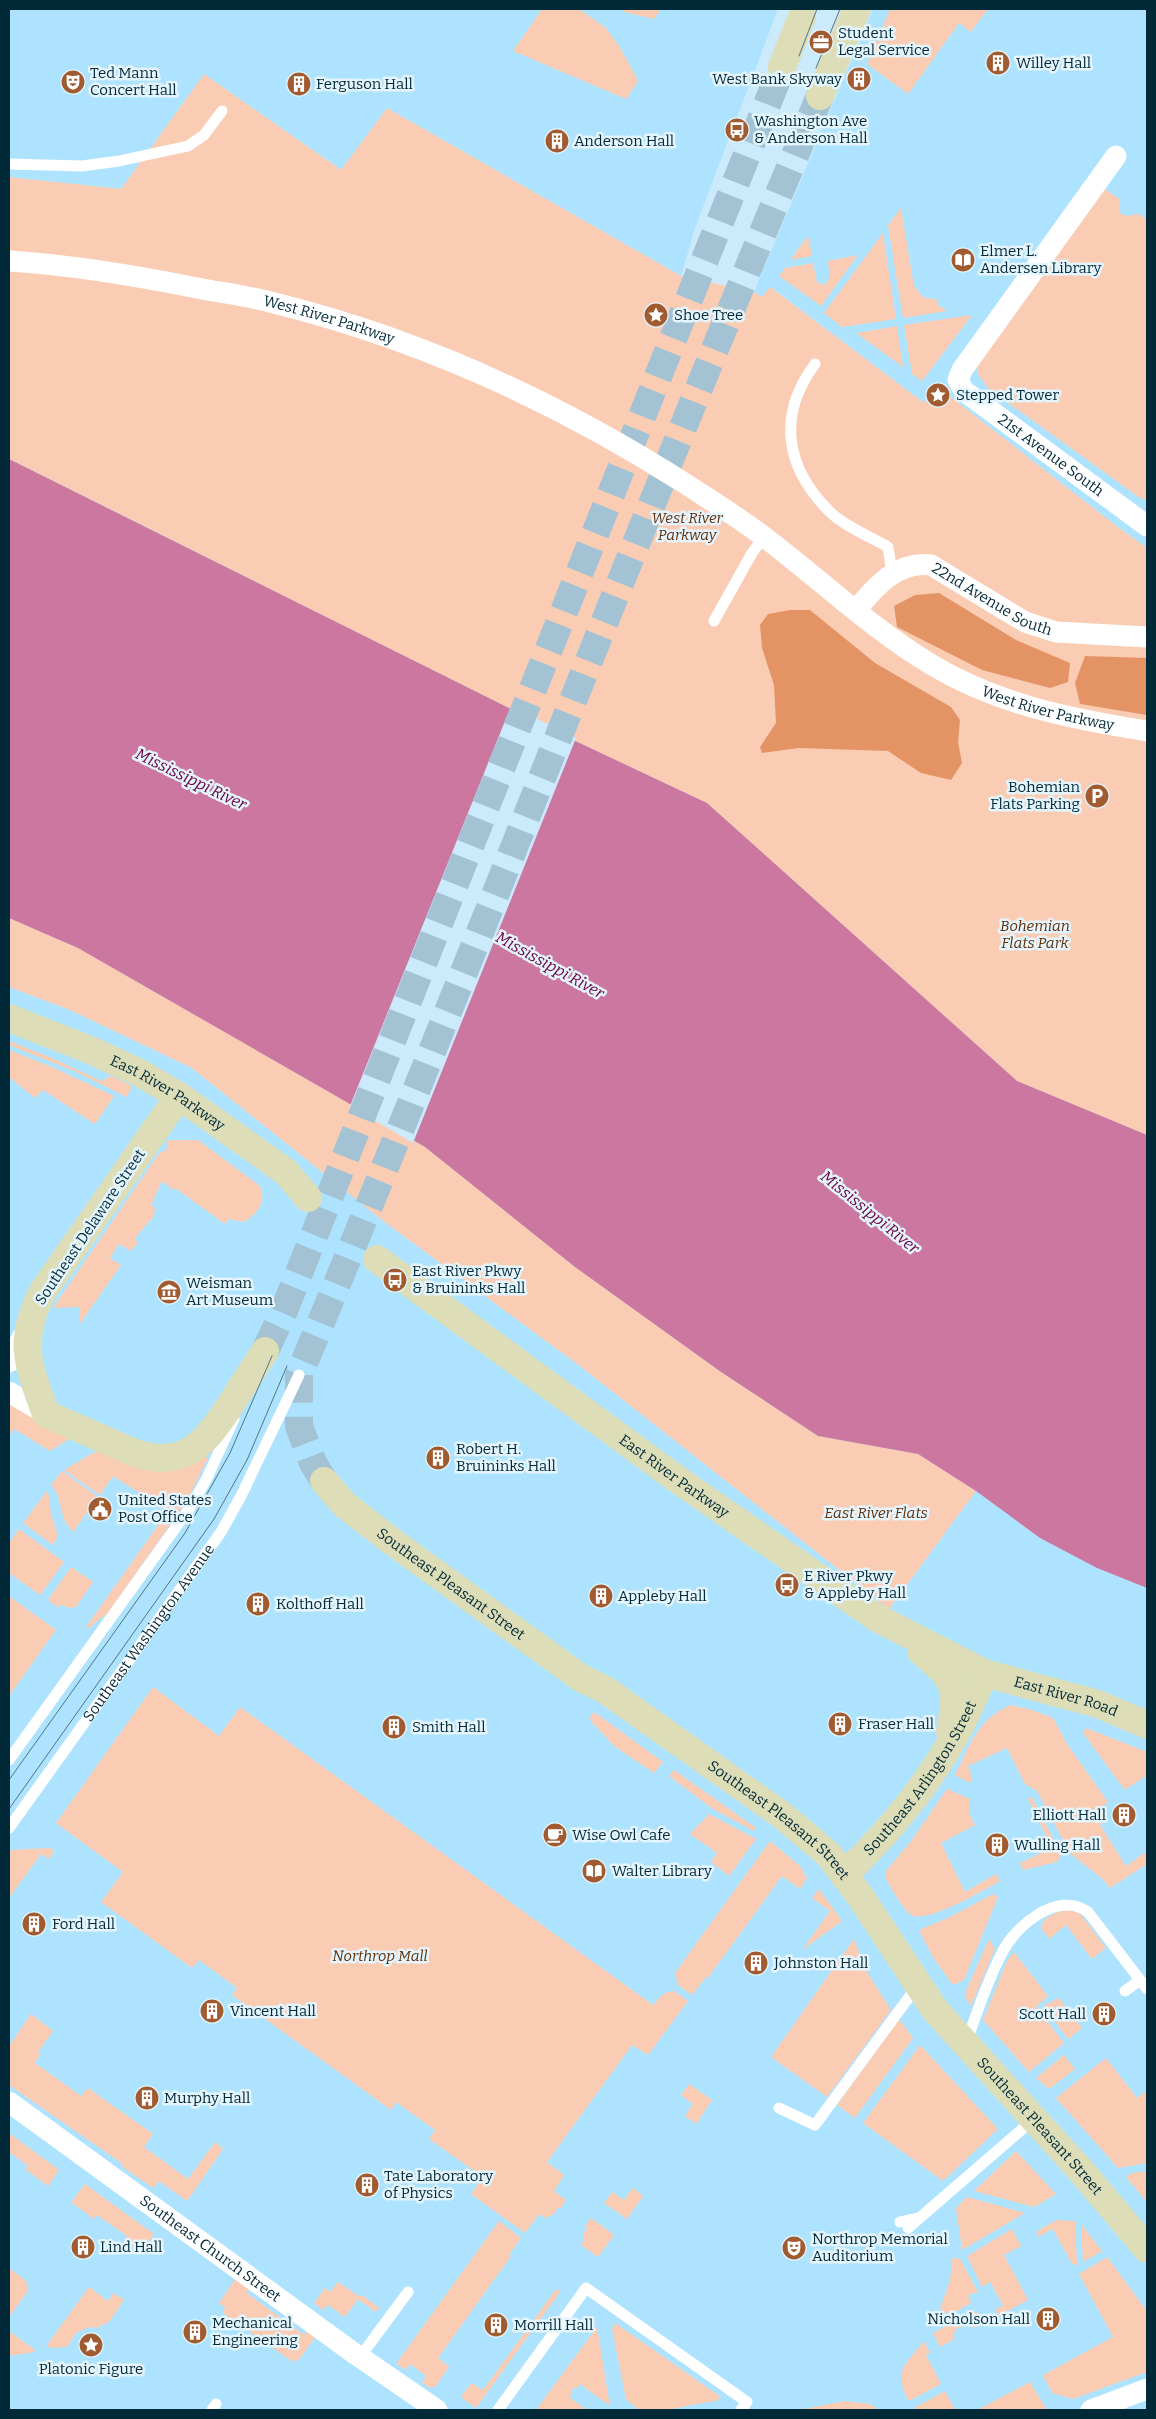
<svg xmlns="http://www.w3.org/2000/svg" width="1156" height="2419" viewBox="0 0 1156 2419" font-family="Bitter,serif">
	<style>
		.built { fill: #ade3fe }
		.green { fill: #faccb3 }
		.forest { fill: #e49464 }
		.water { fill: #cb779f }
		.pier { fill: #cbeafb }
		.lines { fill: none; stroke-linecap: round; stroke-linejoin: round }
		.secondary-tunnel { stroke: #a3c3d4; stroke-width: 28; stroke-dasharray: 28 14; stroke-linecap: butt }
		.lane { stroke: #fff; stroke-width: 11 }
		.street { stroke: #fff; stroke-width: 21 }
		.secondary { stroke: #dddeb8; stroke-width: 28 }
		.tram { stroke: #517584; stroke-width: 1 }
		.labels { text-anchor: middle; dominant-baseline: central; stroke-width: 5; stroke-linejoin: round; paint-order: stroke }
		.poi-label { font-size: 15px; fill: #022938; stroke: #e5f5fd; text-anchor: start }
		.street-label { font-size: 15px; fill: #022938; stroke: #e5f5fd }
		.park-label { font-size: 15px; font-style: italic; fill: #612e09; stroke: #e5f5fd }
		.water-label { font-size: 16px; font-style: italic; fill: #6a0042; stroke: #e5f5fd }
	</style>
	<rect width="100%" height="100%" fill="#cbeafb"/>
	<path class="built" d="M9 9H778L695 228 681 276 387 108 342 170 204 75 121 189 9 177Z
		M873 9H1147L1146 547 1115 525 937 387 924 403 771 287 762 297 754 292Z
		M9 987 70 1010 192 1068 382 1220 580 1366 889 1609 976 1491 1040 1538 1097 1568 1147 1588V2410H9Z"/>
	<path class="green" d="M542 9H579L606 28 621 49 638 81 626 99 513 51Z
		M622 9H661L654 19 624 12Z
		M890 9H988L971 32 959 23 908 94 867 64Z
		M204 74 341 170 387 108 681 276 754 292 762 297 770 287 924 403 938 387 1115 525 1147 548V1135L1017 1081 707 803 569 738 9 459V177L121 189Z
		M1105 189 1119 199V212L1125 216 1139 214 1147 220V500L1140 498 989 389 977 373V365Z
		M901 208 914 286 923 297 938 300V305L947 311 903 318 888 225Z
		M883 233 896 319 842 327 824 313Z
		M808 236 812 256 790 260Z
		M858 255 821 306 779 276 785 268 813 263 817 282 824 285 830 278 828 261Z
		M972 315 922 381 912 374 904 325Z
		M897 326 903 367 856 333Z
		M9 918 78 948 425 1147 575 1267 721 1372 818 1436 918 1454 976 1491 889 1609 580 1366 382 1220 192 1068 70 1010 9 987Z
		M9 1041 52 1058 101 1081 111 1076 132 1086 127 1097 74 1071 9 1045Z
		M9 1050 52 1067 114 1096 95 1124 43 1090 35 1098 9 1077Z
		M169 1140H198L260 1186C267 1202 257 1214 244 1222L229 1219 225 1224 175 1188 173 1190 162 1181 151 1205 155 1208 153 1217 135 1238 138 1243 131 1251 119 1244 110 1258 121 1265 79 1325 80 1307 53 1308 160 1152H164L168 1146 166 1143Z
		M9 1404 72 1437 50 1451 14 1429 9 1436Z
		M101 1448 204 1455 208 1458 188 1499 108 1613 87 1629 86 1627 166 1514 164 1509 113 1476 100 1495 64 1470Z
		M62 1471 98 1497 73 1532C57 1516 64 1499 51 1485Z
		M47 1491 49 1496 51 1515 58 1535 53 1545 23 1523Z
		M19 1529 64 1562 40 1595 9 1573V1543Z
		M71 1567 93 1582 76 1607 68 1608 61 1604 59 1608 48 1600Z
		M9 1596 56 1630 9 1696Z
		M153 1687 219 1736 240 1707 653 2005C660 1997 663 1992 674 1991L688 2001 648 2055 632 2045 547 2162 564 2175 554 2191 566 2200 560 2209 558 2207 554 2214 545 2218 539 2214 525 2233 471 2194 483 2177 429 2139 435 2130 396 2102 391 2110 232 1995 237 1988 199 1960 192 1968 101 1902 123 1872 56 1823Z
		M1011 1705 1032 1710 1053 1718 1067 1744 1108 1802 1098 1809 1105 1821 1100 1825 1126 1866 1147 1851V1864L1110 1888C1100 1873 1083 1866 1070 1853L1037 1791 1025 1784 1007 1748 968 1766 972 1779 970 1783 955 1775C971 1744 977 1719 1011 1705Z
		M594 1712 663 1762 654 1773 614 1746 589 1719Z
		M1086 1728 1147 1752V1775L1125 1790 1083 1733Z
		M674 1770 756 1828 754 1831 713 1809 669 1776Z
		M947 1789 970 1799V1815L975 1825 941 1843 965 1892 996 1874 1000 1881C984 1890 927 1924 911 1915 904 1910 889 1885 885 1877L886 1871 911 1841Z
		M1032 1797 1056 1844 1062 1846 1060 1857 1057 1862 1023 1870 1020 1863 1052 1848 1028 1799Z
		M709 1814 756 1839 729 1876 711 1862 717 1853 690 1834Z
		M770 1841 800 1866 807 1878 800 1889 782 1876 708 1978 706 1977 692 1995 678 1985 675 1973Z
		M50 1848 54 1851 49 1859 41 1854 9 1898 10 1850Z
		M819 1889 842 1921 802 1950 830 1911 812 1898Z
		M993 1894 998 1897 964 1980 953 1985 934 1959 919 1930 948 1918Z
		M1064 1910 1077 1912 1082 1916 1106 1948 1092 1959 1066 1925 1049 1939 1041 1928C1042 1918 1055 1913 1064 1910Z
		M854 1939 865 1969 891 2010 827 2097 771 2057Z
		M989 1939 995 1949 971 2006 965 1997V1993Z
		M1014 1952 1048 1996 1036 2007 1064 2043 1029 2072 983 2020 1007 1961Z
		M1059 1998 1082 2028 1068 2039 1043 2006Z
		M31 2014 53 2031 38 2052 40 2054 35 2063 81 2096 88 2088 153 2134 144 2147 188 2179 215 2142 223 2149 187 2201 159 2181 153 2188 124 2168 120 2162 9 2085V2046Z
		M899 2019 913 2038 855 2118 837 2105Z
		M920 2045 998 2129 943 2181 863 2123Z
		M1064 2055 1075 2069 1049 2089 1036 2078Z
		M1106 2058 1137 2098 1147 2090V2163L1118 2168 1056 2098Z
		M689 2084 712 2100 696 2124 685 2116 693 2104 681 2095Z
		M9 2133 59 2170 48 2186 25 2169 28 2166 9 2152Z
		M1016 2151 1056 2194 1034 2207 974 2191Z
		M1147 2171V2202L1126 2177 1132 2173Z
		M85 2184 154 2234 141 2252 124 2240 127 2236 97 2215 94 2219 71 2202Z
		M633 2188 643 2196 627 2219 604 2203 612 2192 624 2200Z
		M967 2197 1025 2213 962 2250 956 2208Z
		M591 2218 614 2235 598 2257 581 2245 583 2241V2234L587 2228 585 2226Z
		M1057 2220 1075 2221 1077 2265 1072 2264 1053 2229 1038 2237 1037 2231Z
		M499 2221 521 2238 509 2255 511 2256 438 2358 449 2367 435 2387 430 2388 422 2382 426 2376 410 2364 406 2370 398 2365V2361Z
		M1081 2224 1102 2251 1083 2262Z
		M1012 2229 1021 2246 1004 2255 1028 2300 999 2316 995 2310 1003 2305 990 2282 982 2287 967 2256Z
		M1107 2257 1147 2311V2372L1073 2399 1052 2393 1043 2375 1113 2337 1079 2274Z
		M952 2258 960 2259 978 2292 968 2295 971 2303 950 2315 940 2309 950 2280Z
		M9 2268 26 2281 28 2291 9 2317Z
		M236 2278 251 2288 247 2293 304 2335 309 2329 316 2336 298 2361 296 2359 293 2362 223 2313 225 2308 219 2303Z
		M338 2282 360 2297 362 2295 379 2308 376 2312 358 2299 345 2317 328 2305 323 2310 314 2303 325 2288 330 2292Z
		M89 2287 108 2301 114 2293 124 2300 109 2322 96 2328 89 2327 76 2333 67 2347 51 2348 47 2345Z
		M556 2289 560 2292 476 2408 461 2397 471 2383 483 2390Z
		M976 2311 980 2318 986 2315 989 2321 975 2328C967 2324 962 2326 955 2330L953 2340 940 2347 933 2333Z
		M615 2323 721 2397 716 2401C695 2403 662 2414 642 2410 636 2409 631 2403 626 2399L612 2329Z
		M597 2327 610 2406 580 2384 577 2388 571 2389 572 2394 569 2397 587 2410H536Z
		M9 2331 35 2350 34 2352 9 2356Z
		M924 2341 930 2353 926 2355 941 2384 909 2401C892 2370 905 2366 924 2341Z
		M1030 2382 1047 2410H977Z
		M945 2391 955 2410H916L914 2408Z
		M845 2401 870 2404 879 2410H798Z"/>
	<path class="forest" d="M939 593 1016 640 1070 663 1068 682 1050 688 982 670 897 627 894 606 915 595Z
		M790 610H810L875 663 951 707 960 720 958 742 962 763 951 780 921 773 888 751 799 748 762 753 760 747 776 723 774 685 762 648 760 625 768 614Z
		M1085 656 1147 658V715L1080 704 1075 683Z"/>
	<path class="water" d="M9 459 569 738 707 803 1017 1081 1147 1135V1588L1097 1568 1040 1538 976 1491 918 1454 818 1436 721 1372 575 1267 425 1147 78 948 9 918Z"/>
	<path class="pier" d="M511 706 576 738 413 1143 350 1106Z"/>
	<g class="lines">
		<path class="secondary-tunnel" d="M265 1351 283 1313 782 67
			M324 1481 313 1463 299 1426V1375C477 950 641 520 820 96"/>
		<g class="lane">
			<path d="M9 164 82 166 119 161 188 146 204 135 222 111"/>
			<path d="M815 364C777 415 785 467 829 511 841 524 872 538 888 547L892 573"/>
			<path d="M714 621 752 553 764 537"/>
			<path d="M9 1760 189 1509 206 1480 234 1419"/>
			<path id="s1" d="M9 1828 221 1532 241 1496 299 1375"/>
			<path d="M1125 1991 1139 1981"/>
			<path d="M966 2043C977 2013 987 1981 1002 1953 1015 1926 1058 1890 1088 1912L1147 1989"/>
			<path d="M779 2108 815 2125 918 1985"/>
			<path d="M900 2222 918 2218"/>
			<path d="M908 2228 1035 2118"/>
			<path d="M360 2357 408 2292"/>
			<path d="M212 2410 216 2404"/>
			<path d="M498 2410 586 2288 747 2402 741 2410"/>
		</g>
		<g class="street">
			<path id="s2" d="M1116 156 962 370 958 380 964 391 1147 526"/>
			<path id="s3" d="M9 261C74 265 138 276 202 289 224 293 247 296 270 302 418 338 561 404 689 486 715 503 742 520 767 539 822 581 872 629 932 665 999 705 1072 719 1147 731"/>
			<path id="s4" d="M856 610C875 587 898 560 931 565L1025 622 1056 632 1147 637"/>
			<path d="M9 1362 28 1327"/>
			<path d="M9 1392 46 1414"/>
			<path id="s5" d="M9 2102 351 2351 437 2410"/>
			<path d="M1091 2410 1147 2389"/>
		</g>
		<g class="secondary">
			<path d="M782 67 802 17"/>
			<path d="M820 96 857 9"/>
			<path id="s6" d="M9 1018 90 1050 140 1073 179 1096 286 1172 308 1198"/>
			<path d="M179 1096 43 1291C17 1340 28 1365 46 1414L135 1453C185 1470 206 1442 231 1404 242 1386 254 1369 265 1351"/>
			<path id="s7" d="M377 1259 681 1482 877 1618 984 1673 1098 1704 1147 1725"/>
			<path id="s8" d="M324 1481 345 1505 394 1543 581 1678 604 1689 783 1816 829 1855 862 1899 935 2010 1082 2172 1147 2249"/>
			<path d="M921 1651C956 1681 958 1686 950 1732"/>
			<path id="s9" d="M844 1875C904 1818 955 1751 984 1673"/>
		</g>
		<path class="tram" d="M799 56 817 9
			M816 68 840 9
			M9 1780 185 1533 230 1453 272 1356
			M9 1809 214 1519 247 1460 287 1366"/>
	</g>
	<defs>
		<symbol id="office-disc" viewBox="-11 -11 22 22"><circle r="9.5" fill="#a15b30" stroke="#e5f5fd"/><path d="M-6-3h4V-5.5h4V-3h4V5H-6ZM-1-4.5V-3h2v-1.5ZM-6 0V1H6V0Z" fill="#fff"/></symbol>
		<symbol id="building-disc" viewBox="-11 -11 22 22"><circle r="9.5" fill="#a15b30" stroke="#e5f5fd"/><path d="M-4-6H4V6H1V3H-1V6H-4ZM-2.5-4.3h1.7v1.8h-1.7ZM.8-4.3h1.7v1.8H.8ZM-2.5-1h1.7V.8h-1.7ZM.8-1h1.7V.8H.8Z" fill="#fff"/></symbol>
		<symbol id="theatre-disc" viewBox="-11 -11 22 22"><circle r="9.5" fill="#a15b30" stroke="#e5f5fd"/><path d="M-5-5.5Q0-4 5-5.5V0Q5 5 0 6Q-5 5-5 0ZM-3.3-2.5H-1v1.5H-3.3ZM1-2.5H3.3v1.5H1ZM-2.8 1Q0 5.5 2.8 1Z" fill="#fff"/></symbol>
		<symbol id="bus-disc" viewBox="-11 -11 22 22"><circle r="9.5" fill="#a15b30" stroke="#e5f5fd"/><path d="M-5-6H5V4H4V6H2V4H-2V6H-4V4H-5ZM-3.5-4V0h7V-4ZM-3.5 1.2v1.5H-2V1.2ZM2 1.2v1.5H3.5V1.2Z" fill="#fff"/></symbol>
		<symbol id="library-disc" viewBox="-11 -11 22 22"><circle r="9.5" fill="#a15b30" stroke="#e5f5fd"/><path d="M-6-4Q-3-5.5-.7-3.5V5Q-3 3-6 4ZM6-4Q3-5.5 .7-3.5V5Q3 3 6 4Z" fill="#fff"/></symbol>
		<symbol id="sight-disc" viewBox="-11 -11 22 22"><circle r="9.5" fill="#a15b30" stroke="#e5f5fd"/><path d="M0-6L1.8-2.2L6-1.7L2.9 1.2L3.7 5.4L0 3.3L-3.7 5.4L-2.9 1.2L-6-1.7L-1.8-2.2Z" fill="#fff"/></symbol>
		<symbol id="parking-disc" viewBox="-11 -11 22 22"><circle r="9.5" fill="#a15b30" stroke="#e5f5fd"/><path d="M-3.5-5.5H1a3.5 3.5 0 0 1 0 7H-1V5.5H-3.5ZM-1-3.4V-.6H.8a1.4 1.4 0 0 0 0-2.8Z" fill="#fff"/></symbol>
		<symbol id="museum-disc" viewBox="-11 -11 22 22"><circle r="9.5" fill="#a15b30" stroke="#e5f5fd"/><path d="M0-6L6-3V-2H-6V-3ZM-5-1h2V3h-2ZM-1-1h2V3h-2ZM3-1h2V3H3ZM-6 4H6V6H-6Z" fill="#fff"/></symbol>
		<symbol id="civic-disc" viewBox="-11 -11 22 22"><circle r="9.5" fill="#a15b30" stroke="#e5f5fd"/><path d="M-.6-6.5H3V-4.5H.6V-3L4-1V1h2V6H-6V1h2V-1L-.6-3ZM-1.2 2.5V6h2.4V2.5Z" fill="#fff"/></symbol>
		<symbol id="cafe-disc" viewBox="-11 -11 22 22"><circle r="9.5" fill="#a15b30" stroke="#e5f5fd"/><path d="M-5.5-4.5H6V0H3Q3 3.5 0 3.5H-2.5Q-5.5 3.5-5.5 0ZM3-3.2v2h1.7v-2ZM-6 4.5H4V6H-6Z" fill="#fff"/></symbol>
	</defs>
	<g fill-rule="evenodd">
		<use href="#office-disc" x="807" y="28" width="28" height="28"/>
		<use href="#building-disc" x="984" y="49" width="28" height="28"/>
		<use href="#building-disc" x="845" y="65" width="28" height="28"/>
		<use href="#theatre-disc" x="59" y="68" width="28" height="28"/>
		<use href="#building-disc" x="285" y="70" width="28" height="28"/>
		<use href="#bus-disc" x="723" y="116" width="28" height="28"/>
		<use href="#building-disc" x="543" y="127" width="28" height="28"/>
		<use href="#library-disc" x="949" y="246" width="28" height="28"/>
		<use href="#sight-disc" x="642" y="301" width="28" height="28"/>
		<use href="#sight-disc" x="924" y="381" width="28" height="28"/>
		<use href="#parking-disc" x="1083" y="782" width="28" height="28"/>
		<use href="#bus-disc" x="381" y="1266" width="28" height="28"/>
		<use href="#museum-disc" x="155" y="1278" width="28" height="28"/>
		<use href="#building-disc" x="424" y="1444" width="28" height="28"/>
		<use href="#civic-disc" x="86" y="1495" width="28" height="28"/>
		<use href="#bus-disc" x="773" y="1571" width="28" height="28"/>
		<use href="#building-disc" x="587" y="1582" width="28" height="28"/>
		<use href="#building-disc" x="244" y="1590" width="28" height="28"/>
		<use href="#building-disc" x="826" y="1710" width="28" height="28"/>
		<use href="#building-disc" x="380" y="1713" width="28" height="28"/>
		<use href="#building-disc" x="1110" y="1801" width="28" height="28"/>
		<use href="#cafe-disc" x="541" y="1821" width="28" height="28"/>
		<use href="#building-disc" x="983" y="1831" width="28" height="28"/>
		<use href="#library-disc" x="580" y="1857" width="28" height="28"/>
		<use href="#building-disc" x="20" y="1910" width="28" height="28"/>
		<use href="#building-disc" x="742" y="1949" width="28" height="28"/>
		<use href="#building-disc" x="198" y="1997" width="28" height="28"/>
		<use href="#building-disc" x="1090" y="2000" width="28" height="28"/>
		<use href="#building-disc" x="133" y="2084" width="28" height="28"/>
		<use href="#building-disc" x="353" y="2171" width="28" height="28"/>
		<use href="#building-disc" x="69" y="2233" width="28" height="28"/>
		<use href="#theatre-disc" x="780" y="2234" width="28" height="28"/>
		<use href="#building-disc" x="1034" y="2305" width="28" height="28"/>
		<use href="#building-disc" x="482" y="2311" width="28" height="28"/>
		<use href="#building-disc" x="181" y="2318" width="28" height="28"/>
		<use href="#sight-disc" x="77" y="2331" width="28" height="28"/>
	</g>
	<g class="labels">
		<g class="poi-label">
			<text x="838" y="33">Student<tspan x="838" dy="17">Legal Service</tspan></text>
			<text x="1016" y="63">Willey Hall</text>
			<text x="90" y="73">Ted Mann<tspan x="90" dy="17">Concert Hall</tspan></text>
			<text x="842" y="79" text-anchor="end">West Bank Skyway</text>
			<text x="316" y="84">Ferguson Hall</text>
			<text x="754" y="121">Washington Ave<tspan x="754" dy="17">&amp; Anderson Hall</tspan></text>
			<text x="574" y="141">Anderson Hall</text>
			<text x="980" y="251">Elmer L.<tspan x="980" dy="17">Andersen Library</tspan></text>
			<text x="674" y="315">Shoe Tree</text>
			<text x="956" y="395">Stepped Tower</text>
			<text x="1080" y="787" text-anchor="end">Bohemian<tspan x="1080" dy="17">Flats Parking</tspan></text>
			<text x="412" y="1271">East River Pkwy<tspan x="412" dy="17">&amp; Bruininks Hall</tspan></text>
			<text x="186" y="1283">Weisman<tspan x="186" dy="17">Art Museum</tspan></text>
			<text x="456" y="1449">Robert H.<tspan x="456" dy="17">Bruininks Hall</tspan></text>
			<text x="118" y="1500">United States<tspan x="118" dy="17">Post Office</tspan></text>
			<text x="804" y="1576">E River Pkwy<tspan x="804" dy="17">&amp; Appleby Hall</tspan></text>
			<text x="618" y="1596">Appleby Hall</text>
			<text x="276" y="1604">Kolthoff Hall</text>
			<text x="858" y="1724">Fraser Hall</text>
			<text x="412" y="1727">Smith Hall</text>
			<text x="1106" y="1815" text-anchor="end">Elliott Hall</text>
			<text x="572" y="1835">Wise Owl Cafe</text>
			<text x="1014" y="1845">Wulling Hall</text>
			<text x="612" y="1871">Walter Library</text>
			<text x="52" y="1924">Ford Hall</text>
			<text x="774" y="1963">Johnston Hall</text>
			<text x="230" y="2011">Vincent Hall</text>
			<text x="1086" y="2014" text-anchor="end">Scott Hall</text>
			<text x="164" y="2098">Murphy Hall</text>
			<text x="384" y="2176">Tate Laboratory<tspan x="384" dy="17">of Physics</tspan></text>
			<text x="812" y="2239">Northrop Memorial<tspan x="812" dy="17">Auditorium</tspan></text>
			<text x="100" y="2247">Lind Hall</text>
			<text x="1030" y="2319" text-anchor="end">Nicholson Hall</text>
			<text x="212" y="2323">Mechanical<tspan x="212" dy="17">Engineering</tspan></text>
			<text x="514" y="2325">Morrill Hall</text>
			<text x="91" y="2369" text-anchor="middle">Platonic Figure</text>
		</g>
		<g class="street-label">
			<text stroke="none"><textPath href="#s3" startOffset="326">West River Parkway</textPath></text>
			<text stroke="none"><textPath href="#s2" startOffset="395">21st Avenue South</textPath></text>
			<text stroke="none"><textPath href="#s4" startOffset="162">22nd Avenue South</textPath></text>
			<text stroke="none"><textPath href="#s3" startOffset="1151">West River Parkway</textPath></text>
			<text stroke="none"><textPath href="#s6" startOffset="176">East River Parkway</textPath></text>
			<text transform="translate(90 1227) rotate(-56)">Southeast Delaware Street</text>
			<text stroke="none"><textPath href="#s7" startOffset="368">East River Parkway</textPath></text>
			<text stroke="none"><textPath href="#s8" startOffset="164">Southeast Pleasant Street</textPath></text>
			<text stroke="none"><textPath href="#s1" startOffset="240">Southeast Washington Avenue</textPath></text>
			<text stroke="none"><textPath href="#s7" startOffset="821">East River Road</textPath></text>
			<text stroke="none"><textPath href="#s9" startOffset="124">Southeast Arlington Street</textPath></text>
			<text stroke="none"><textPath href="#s8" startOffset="569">Southeast Pleasant Street</textPath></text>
			<text stroke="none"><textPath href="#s8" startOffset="974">Southeast Pleasant Street</textPath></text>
			<text stroke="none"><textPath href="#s5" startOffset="249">Southeast Church Street</textPath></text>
		</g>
		<g class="park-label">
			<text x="687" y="518">West River<tspan x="687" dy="17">Parkway</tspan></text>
			<text x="1035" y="926">Bohemian<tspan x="1035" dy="17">Flats Park</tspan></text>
			<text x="876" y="1513">East River Flats</text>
			<text x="380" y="1956">Northrop Mall</text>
		</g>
		<g class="water-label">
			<text transform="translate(191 779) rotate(26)">Mississippi River</text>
			<text transform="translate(550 965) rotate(29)">Mississippi River</text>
			<text transform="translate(870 1212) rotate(39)">Mississippi River</text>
		</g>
	</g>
	<rect width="1156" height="2419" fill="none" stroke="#022938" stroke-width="20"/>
</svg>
